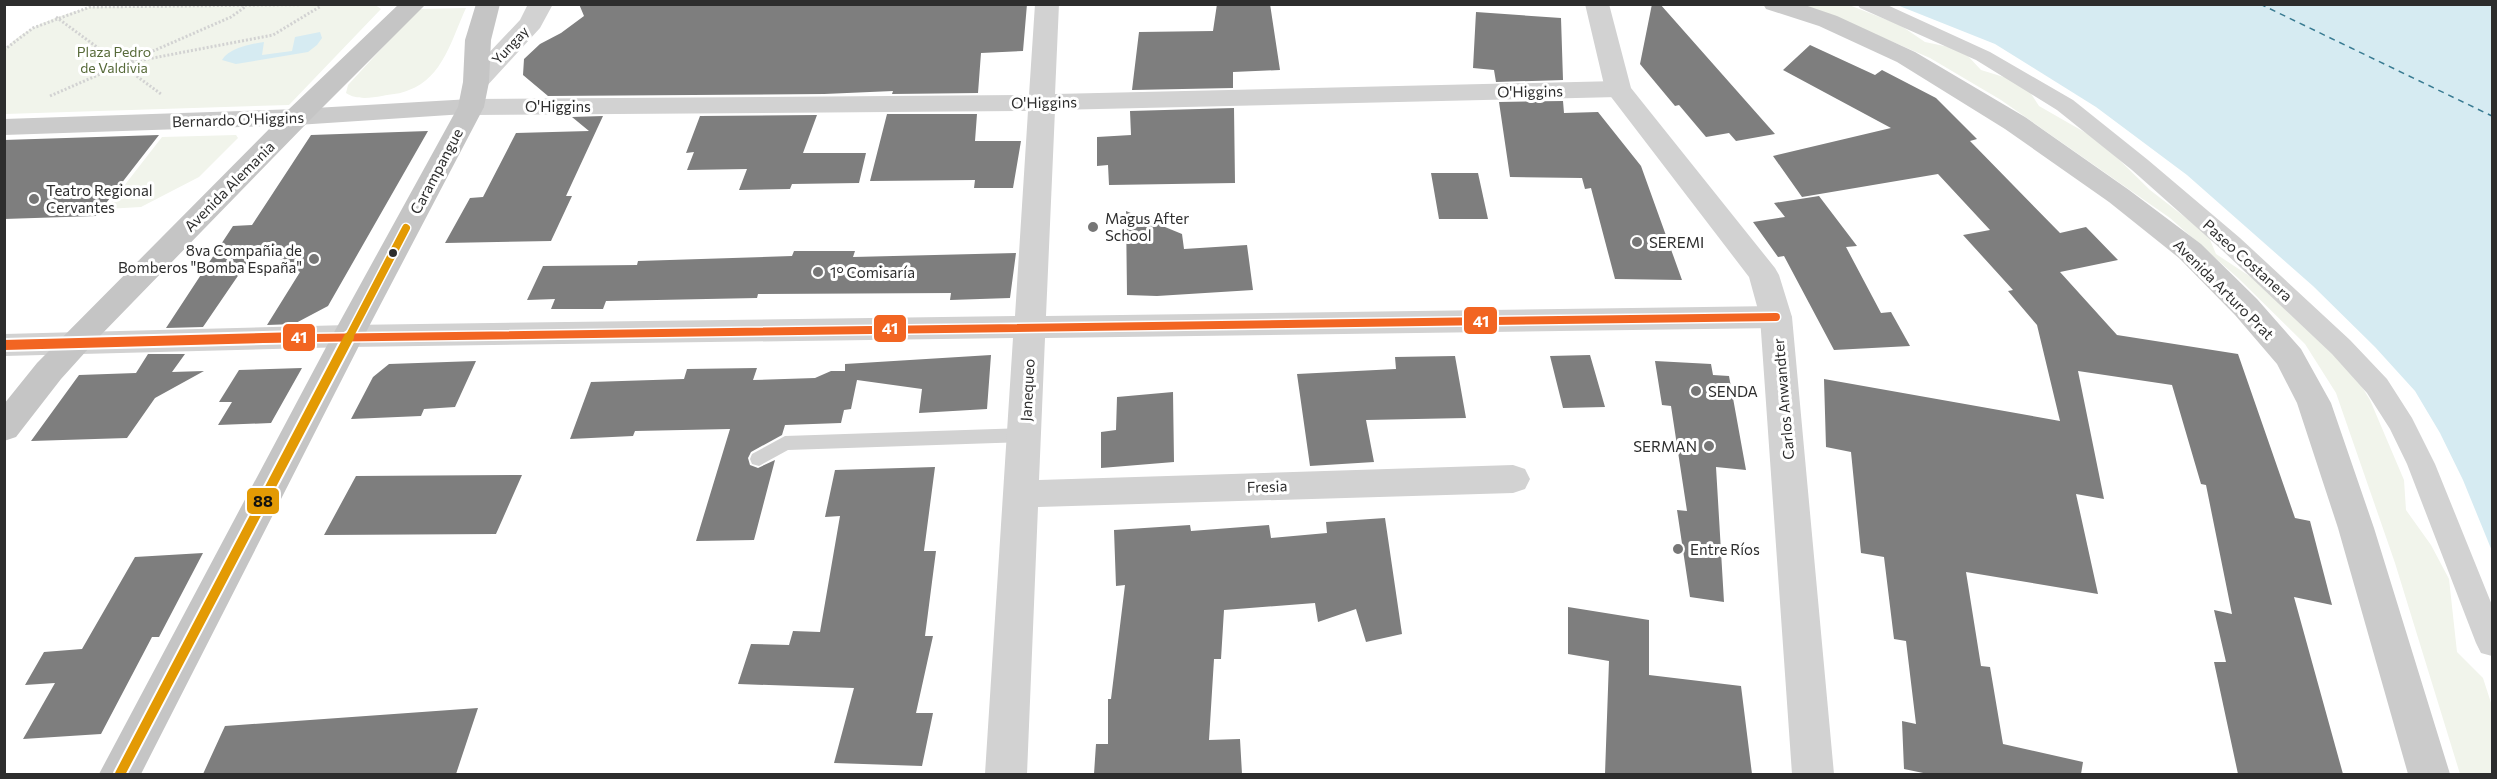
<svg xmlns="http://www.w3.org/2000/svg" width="2497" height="779" viewBox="0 0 2497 779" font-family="Commissioner,sans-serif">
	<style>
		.green { fill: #f1f4eb }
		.water { fill: #d6ebf2 }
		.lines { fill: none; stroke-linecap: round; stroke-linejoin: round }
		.ferry { stroke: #397b92; stroke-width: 1.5; stroke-dasharray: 6 5; stroke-linecap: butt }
		.building { fill: #7e7e7e }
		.path { stroke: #d2d2d2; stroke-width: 3; stroke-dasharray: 2 2; stroke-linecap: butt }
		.service { fill: #d2d2d2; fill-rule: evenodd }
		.pedestrian { fill: #d2d2d2; fill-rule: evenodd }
		.minor { fill: #d2d2d2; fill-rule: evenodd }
		.tertiary { fill: #d2d2d2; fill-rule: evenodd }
		.secondary { fill: #cbcbcb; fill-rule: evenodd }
		.primary { fill: #c5c5c5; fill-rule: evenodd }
		.bus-1-far1-casing { stroke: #fff; stroke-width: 11 }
		.bus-1-casing { stroke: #fff; stroke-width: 14 }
		.bus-2-far1-casing { stroke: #fff; stroke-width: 11 }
		.bus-2-casing { stroke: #fff; stroke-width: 14 }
		.bus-1-far1 { stroke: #f26522; stroke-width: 8 }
		.bus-1 { stroke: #f26522; stroke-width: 10 }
		.bus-2-far1 { stroke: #e39a04; stroke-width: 8 }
		.bus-2 { stroke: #e39a04; stroke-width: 10 }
		.poi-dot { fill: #767676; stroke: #fff; stroke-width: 2 }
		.bus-dot { fill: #2d2d2d; stroke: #fff; stroke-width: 2 }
		.labels { text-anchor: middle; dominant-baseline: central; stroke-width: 6; stroke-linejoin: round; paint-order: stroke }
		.far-street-label { font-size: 14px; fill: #2d2d2d; stroke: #fff }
		.far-park-label { font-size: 14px; fill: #576a39; stroke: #fff }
		.street-label { font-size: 15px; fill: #2d2d2d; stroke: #fff }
		.poi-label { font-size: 15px; fill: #2d2d2d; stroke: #fff; text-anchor: start }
		.line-badge { stroke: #fff; stroke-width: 2 }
		.badge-label { font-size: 16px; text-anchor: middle; font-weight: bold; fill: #fff }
		.pale-badge-label { font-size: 16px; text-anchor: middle; font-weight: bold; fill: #111 }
	</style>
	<rect width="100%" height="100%" fill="#fff"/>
	<path class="green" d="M374 4 381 9 289 105 5 114 4 50C27 25 59 16 90 7Z
		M1796 5H1849L1900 25 1925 42 1949 47 1968 56 1981 70 2007 78 2028 89 2039 106 2100 141 2150 190 2208 235 2216 254 2260 283 2317 337 2359 382 2370 400 2404 480 2406 510 2431 545 2449 579 2457 652 2483 678 2492 706V774H2460L2395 563 2336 393 2305 344 2238 278 2170 218 2001 100 1930 58 1833 16Z
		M466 8C452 38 443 78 409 90 401 94 391 94 382 96 370 98 356 100 346 93L348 85 418 9Z
		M236 135 238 138 199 177 141 207 106 209 162 137Z"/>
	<path class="water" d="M1897 5H2492V551L2463 480 2440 433 2415 391 2375 347 2313 286 2187 175 2096 107 1995 44Z
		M320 32 322 38 317 45 308 52 236 64 222 60C229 48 251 44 264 42L262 55 292 51 295 37Z"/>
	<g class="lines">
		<path class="ferry" d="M2260 4 2492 116"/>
	</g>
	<path class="building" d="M579 4H1027L1023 51 981 53 978 93 892 94 893 91 824 94 548 96 523 75 524 59 540 44 561 33 584 16Z
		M1217 4H1270L1280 70 1233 72V88L1132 90 1139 32 1213 31Z
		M1652 4H1660L1775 134 1736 141 1729 133 1706 137 1679 105 1675 106 1640 64Z
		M1476 12 1561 18 1563 80 1496 82 1494 70 1473 68Z
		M1810 45 1875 75 1882 70 1936 98 1977 139 1970 141 2060 233 2086 227 2118 260 2060 272 2117 335 2238 354 2295 518 2310 521 2332 605 2294 597 2343 774H2238L2214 662H2226L2214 610 2232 614 2206 485 2201 484 2172 385 2078 371 2104 499 2076 494 2098 594 1966 572 1981 666 1990 667 2003 744 2083 762 2081 774H1928L1904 769 1902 721 1916 724 1906 641 1894 639 1884 557 1861 553 1851 452 1826 447 1824 379 2060 421 2037 325 2008 291 2013 290 1963 235 1990 230 1938 174 1802 197 1773 156 1891 128 1783 70Z
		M1563 101 1564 113 1598 112 1641 166 1682 280 1615 279 1591 188 1585 189 1582 178 1510 177 1499 102Z
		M1234 108 1235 183 1109 185 1108 165 1097 166V137L1131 135 1130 111Z
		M887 114H977L975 141H1021L1013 188H974L975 180 870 181Z
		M817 115 803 153H866L859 183 792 184 790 189 739 190 747 169 687 170 694 152 686 153 700 116Z
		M603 116 566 196H572L551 241 445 243 470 198 483 197 516 133 589 131 572 117Z
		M428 131 328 306 294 324 267 325 300 272 259 245 203 327 166 328 233 226 252 225 311 135Z
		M159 135 96 216 4 219V140Z
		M1431 173H1478L1488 219H1439Z
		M1819 196 1857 246 1846 247 1881 313 1891 312 1910 346 1834 350 1784 256 1778 257 1753 222 1785 217 1774 203Z
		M1126 211 1182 234 1184 249 1247 245 1253 290 1157 296 1127 295Z
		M794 251H855L853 257 1016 253 1010 298 950 300 951 293 758 294 757 298 606 301 603 309H551L555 299 527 300 543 266 637 265 638 261 792 256Z
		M148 354H185L172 372 204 371 155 398 127 438 31 441 79 375 136 373Z
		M991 355 987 409 919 413 922 389 857 380 851 409 844 410 841 423 785 425 782 435 751 452 748 458 750 465 758 468 775 460 754 540 696 541 730 429 635 431 633 436 570 439 591 382 684 379 687 369 757 368 753 380 815 378 831 371H845V364Z
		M1590 355 1605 407 1563 408 1550 356Z
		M1455 356 1466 418 1366 420 1374 462 1310 466 1297 374 1396 369 1395 357Z
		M476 361 455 407 424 409 421 416 351 419 373 377 389 364Z
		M1655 361 1711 364 1713 375 1729 376 1746 470 1716 467 1724 602 1690 597 1677 510 1687 511 1671 406 1662 405Z
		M302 368 271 423 218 425 232 402H219L239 370Z
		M1173 392 1174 462 1101 468V432L1116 430 1117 397Z
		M935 467 924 551H936L925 636H933L916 713H933L922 766 834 763 854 688 738 684 751 644 789 645 793 631 820 632 840 516 825 517 835 470Z
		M522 475 496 534 324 535 356 476Z
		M1385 518 1402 634 1366 642 1356 609 1318 622 1315 603 1224 610 1221 659H1214L1209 740 1240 739 1242 774H1094L1096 744H1108V699H1111L1125 585 1116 586 1114 530 1190 525 1191 531 1269 525 1271 538 1327 533 1326 522Z
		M203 553 159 637H152L101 734 23 739 55 683 25 685 44 652 82 649 135 557Z
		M1568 607 1649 620V675L1741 686 1752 774H1605L1609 661 1568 654Z
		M478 708 456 774H203L225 726Z"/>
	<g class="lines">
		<path class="path" d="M56 17 161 94
			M4 50 33 28 90 7 356 4
			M132 62 273 35 321 6
			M50 96 231 17 245 7"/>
		<path class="service" d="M1024 428 1031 430 1033 435 1031 440 1024 442 788 450 759 466 752 464 750 459 752 454 785 436Z"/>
		<path class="pedestrian" d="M1857 4H1885L1990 52 2073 100 2148 160 2240 238 2350 340 2387 379 2412 418 2435 464 2492 605V656L2481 653 2476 643 2407 464 2390 429 2367 393 2332 354 2222 250 2132 170 2057 110 1976 60 1860 8Z"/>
		<path class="minor" d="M528 4H553L540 28 485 88 476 90 467 88 463 82 467 76 520 20Z
			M1035 4H1059L1055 94 1618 81 1627 83 1631 89 1627 95 1618 97 1055 110 1046 316 1776 306 1787 309 1792 317 1787 325 1776 328 1045 338 1039 480 1513 465 1525 469 1530 479 1525 489 1513 493 1038 507 1027 774H985L1013 338 348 347 337 344 332 336 337 328 348 325 1015 316 1028 111 471 115 462 113 458 107 462 101 471 99 1029 95Z"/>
		<path class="tertiary" d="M1585 4H1609L1631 88 1775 268 1779 275 1792 317 1834 774H1792L1760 317 1749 277 1605 89Z
			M348 325 359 328 364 336 359 344 348 347 4 356V334Z"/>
		<path class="secondary" d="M1763 4H1802L1837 16 1915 52 2025 117 2129 190 2201 244 2257 299 2301 349 2331 403 2374 528 2450 774H2408L2338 528 2297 403 2277 364 2235 315 2179 258 2109 202 2005 129 1897 62 1819 26 1766 9Z
			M471 99 480 101 484 107 480 113 297 125 4 135V119L297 109Z"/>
		<path class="primary" d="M399 4H426L307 123 98 338 61 379 16 437 4 441V404L37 363 287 111Z
			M476 4H500L491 40 489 82 484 107 364 336 141 774H99L332 336 458 107 463 82 465 40Z"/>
		<defs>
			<path id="bus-1-far1" d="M244 339 1776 317"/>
			<path id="bus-1" d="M4 345 300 337"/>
			<path id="bus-2-far1" d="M348 339 406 228"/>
			<path id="bus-2" d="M120 774 349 337"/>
		</defs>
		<use href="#bus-1-far1" class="bus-1-far1-casing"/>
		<use href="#bus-1" class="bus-1-casing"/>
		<use href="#bus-2-far1" class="bus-2-far1-casing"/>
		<use href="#bus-2" class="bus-2-casing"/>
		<use href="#bus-1-far1" class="bus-1-far1"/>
		<use href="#bus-1" class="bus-1"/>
		<use href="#bus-2-far1" class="bus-2-far1"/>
		<use href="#bus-2" class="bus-2"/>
	</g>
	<g class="poi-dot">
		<circle cx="34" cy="199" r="6"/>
		<circle cx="1093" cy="227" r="6"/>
		<circle cx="1637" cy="242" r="6"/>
		<circle cx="314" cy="259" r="6"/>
		<circle cx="818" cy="272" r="6"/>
		<circle cx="1696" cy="391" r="6"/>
		<circle cx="1709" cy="446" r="6"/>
		<circle cx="1678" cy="549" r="6"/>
	</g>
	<circle class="bus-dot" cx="393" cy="253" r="5"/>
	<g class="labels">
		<g class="far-street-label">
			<text transform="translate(510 45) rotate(-47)">Yungay</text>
		</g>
		<g class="far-park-label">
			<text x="114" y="51">Plaza Pedro<tspan x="114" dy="16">de Valdivia</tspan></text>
		</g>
		<g class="street-label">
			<text transform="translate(1530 91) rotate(-1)">O'Higgins</text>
			<text transform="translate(1044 102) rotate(-1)">O'Higgins</text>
			<text x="558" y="106">O'Higgins</text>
			<text transform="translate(238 119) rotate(-2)">Bernardo O'Higgins</text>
			<text transform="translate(436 171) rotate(-62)">Carampangue</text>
			<text transform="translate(229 186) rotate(-45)">Avenida Alemania</text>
			<text transform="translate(2248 260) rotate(42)">Paseo Costanera</text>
			<text transform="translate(2224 289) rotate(45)">Avenida Arturo Prat</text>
			<text transform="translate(1027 390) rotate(-87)">Janequeo</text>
			<text transform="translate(1783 399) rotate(-95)">Carlos Anwandter</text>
			<text transform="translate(1267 486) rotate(-2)">Fresia</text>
		</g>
		<g class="poi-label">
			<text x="46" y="190">Teatro Regional<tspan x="46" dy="17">Cervantes</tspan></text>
			<text x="1105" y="218">Magus After<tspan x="1105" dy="17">School</tspan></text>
			<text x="1649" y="242">SEREMI</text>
			<text x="302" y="250" text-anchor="end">8va Compañia de<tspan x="302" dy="17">Bomberos "Bomba España"</tspan></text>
			<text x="830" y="272">1° Comisaría</text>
			<text x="1708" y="391">SENDA</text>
			<text x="1697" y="446" text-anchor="end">SERMAN</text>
			<text x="1690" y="549">Entre Ríos</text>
		</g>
	</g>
	<g class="line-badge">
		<rect x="1463" y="306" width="35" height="29" rx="6" fill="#f26522"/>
		<rect x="873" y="314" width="34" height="29" rx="6" fill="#f26522"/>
		<rect x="282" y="323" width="34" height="29" rx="6" fill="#f26522"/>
		<rect x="246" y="487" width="34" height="28" rx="6" fill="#e39a04"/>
	</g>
	<g class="badge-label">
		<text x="1481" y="327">41</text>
		<text x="890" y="334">41</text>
		<text x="299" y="343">41</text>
	</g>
	<g class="pale-badge-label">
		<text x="263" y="507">88</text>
	</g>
	<rect width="2497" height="779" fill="none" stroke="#2d2d2d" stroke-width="12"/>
</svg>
